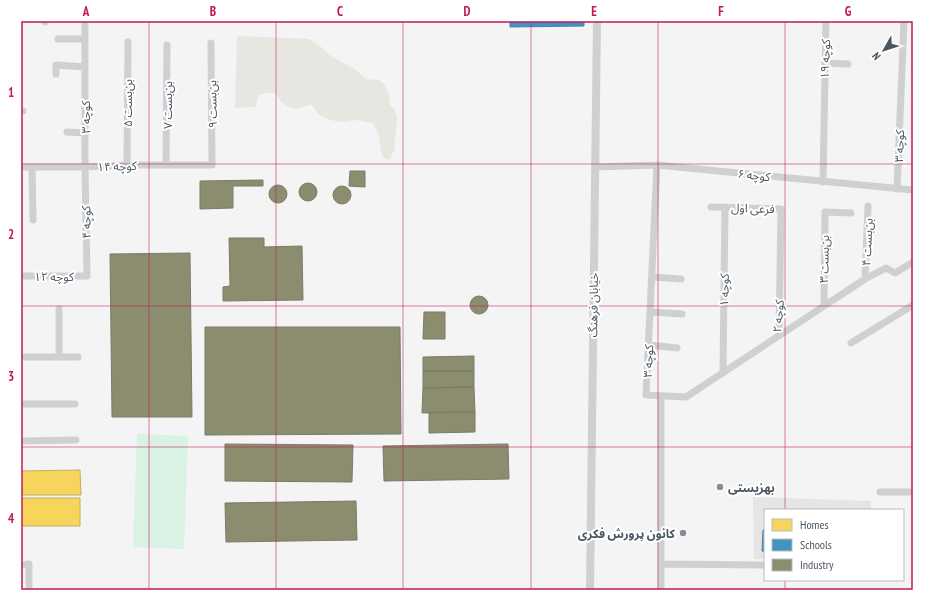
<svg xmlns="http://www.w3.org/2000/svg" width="934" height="611" viewBox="0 0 934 611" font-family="'PT Sans Narrow','Noto Sans Arabic',sans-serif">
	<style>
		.education { fill: #e6e5e6 }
		.green { fill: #d9f2e3 }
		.sand { fill: #e7e6e1 }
		.homes { fill: #f6d55c; stroke: #c2af5e }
		.schools { fill: #4393c3; stroke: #4581a6 }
		.industry { fill: #8c8c6e; stroke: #787c6a }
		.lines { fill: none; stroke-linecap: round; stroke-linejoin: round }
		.minor { stroke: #ced0d2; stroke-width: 7 }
		.tertiary { stroke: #ced0d2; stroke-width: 8 }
		.grid { fill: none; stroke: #c2185b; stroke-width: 1; stroke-opacity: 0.55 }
		.poi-dot { fill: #868d94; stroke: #fff; stroke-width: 1.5 }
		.labels { text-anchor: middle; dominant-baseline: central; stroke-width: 4; stroke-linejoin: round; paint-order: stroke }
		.street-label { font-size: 12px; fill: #4a5661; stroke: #fff }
		.poi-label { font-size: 12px; font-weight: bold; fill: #4a5661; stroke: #fff; text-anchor: start }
		.neatline { fill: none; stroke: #c2185b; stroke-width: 1.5 }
		.grid-label { font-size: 13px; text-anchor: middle; font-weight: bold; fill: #c2185b }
	</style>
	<rect width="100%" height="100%" fill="#f4f4f4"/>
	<path class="education" d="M753 497 871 501V510H765V559H754Z"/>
	<path class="green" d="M137 434 188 436 184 549 133 547Z"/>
	<path class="sand" d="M237 36 309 39 320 46 328 54 356 70 366 79 379 80 384 84 390 97 389 104 395 110 397 119 394 151 389 160 382 157 379 135 373 123 356 120 343 122 330 120 318 114 312 105C306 105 304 107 299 108 289 111 279 100 274 93H266L259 95 255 107 235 108Z"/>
	<path class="homes" d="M80 470 81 495H21V471Z
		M21 498H80V526H21Z"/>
	<path class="schools" d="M510 21H584V26L510 27Z
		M763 530H765V552L762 551Z"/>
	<path class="industry" d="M350 171H365V187L349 186Z
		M263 180V186H233V208L200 209V181Z
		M299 192a9 9 0 1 1 18 0a9 9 0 1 1-18 0Z
		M269 194a9 9 0 1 1 18 0a9 9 0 1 1-18 0Z
		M333 195a9 9 0 1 1 18 0a9 9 0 1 1-18 0Z
		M229 238H264V247L302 246 303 300 223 301V287L230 286Z
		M190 253 192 417H112L110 254Z
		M470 305a9 9 0 1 1 18 0a9 9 0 1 1-18 0Z
		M424 312H445V339H423Z
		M205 327H400L401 434 205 435Z
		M474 356V371H423V357Z
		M423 371H474V387L423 388Z
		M474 387 475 412 422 413 423 388Z
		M429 412H475V432L429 433Z
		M225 444 353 445 352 482 225 481Z
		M508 444 509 479 384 481 383 446Z
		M356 501 357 540 226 542 225 503Z"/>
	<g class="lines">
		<path class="minor" d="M45 21V22
			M58 39H85
			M825 63 848 64
			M56 74V65L85 67
			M21 111H23
			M67 132 85 133
			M127 165 128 42
			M166 165 167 45
			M657 165 646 395 686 397 865 279 886 268 895 273 913 262
			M21 167H85L127 165H212L211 43
			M32 167 33 220
			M595 167 657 165 913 190
			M823 182 826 21
			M897 189 904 21
			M711 207 781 209 779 336
			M21 276H87L85 167V21
			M652 277 681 279
			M865 279 868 206
			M824 306 825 212 851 213
			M650 312 682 314
			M851 343 913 305
			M649 345 677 348
			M21 357H78
			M59 357V309
			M723 373 725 207
			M661 396V590
			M21 404H75
			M21 441 76 440
			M880 492H913
			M661 564 765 565
			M21 565 29 564V586"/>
		<path class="tertiary" d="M590 590 597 21"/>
	</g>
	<path class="grid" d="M149 21V590M276 21V590M403 21V590M531 21V590M658 21V590M785 21V510M21 164H913M21 306H913M21 447H913M785 580V590"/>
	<g class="poi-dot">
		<circle cx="720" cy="487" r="4"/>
		<circle cx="683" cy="533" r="4"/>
	</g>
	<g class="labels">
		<g class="street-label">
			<text transform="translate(825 59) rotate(-88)">کوچه ۱۹</text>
			<text transform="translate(127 103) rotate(-90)">بن‌بست ۵</text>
			<text transform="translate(212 104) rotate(-91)">بن‌بست ۹</text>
			<text transform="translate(167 105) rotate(-90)">بن‌بست ۷</text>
			<text transform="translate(85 117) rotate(-90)">کوچه ۳</text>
			<text transform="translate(899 146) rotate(-88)">کوچه ۳</text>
			<text transform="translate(117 166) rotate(-2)">کوچه ۱۴</text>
			<text transform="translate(754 175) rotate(6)">کوچه ۶</text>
			<text transform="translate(753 208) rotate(2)">فرعی اول</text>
			<text transform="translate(86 222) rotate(-91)">کوچه ۴</text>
			<text transform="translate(867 242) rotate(-87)">بن‌بست ۴</text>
			<text transform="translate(824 259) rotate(-89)">بن‌بست ۳</text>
			<text x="54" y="276">کوچه ۱۲</text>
			<text transform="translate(724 290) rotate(-89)">کوچه ۱</text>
			<text transform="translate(593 305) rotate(-89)">خیابان فرهنگ</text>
			<text transform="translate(778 316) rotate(-85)">کوچه ۲</text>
			<text transform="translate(648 361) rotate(-87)">کوچه ۳</text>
		</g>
		<g class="poi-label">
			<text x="728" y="487">بهزیستی</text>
			<text x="675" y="533" text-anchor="end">کانون پرورش فکری</text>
		</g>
	</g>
	<rect width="934" height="611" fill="none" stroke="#ffffff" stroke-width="44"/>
	<rect x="764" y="509" width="140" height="72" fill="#ffffff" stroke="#b7bbc0"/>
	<rect x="772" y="519" width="20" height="12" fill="#f6d55c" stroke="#b7bbc0"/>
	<text x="800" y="529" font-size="12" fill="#4a5661">Homes</text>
	<rect x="772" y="539" width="20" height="12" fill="#4393c3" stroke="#b7bbc0"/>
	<text x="800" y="549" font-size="12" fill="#4a5661">Schools</text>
	<rect x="772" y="559" width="20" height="12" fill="#8c8c6e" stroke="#b7bbc0"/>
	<text x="800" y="569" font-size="12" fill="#4a5661">Industry</text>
	<g transform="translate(884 50) rotate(231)" stroke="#ffffff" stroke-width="3" paint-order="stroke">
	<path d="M0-3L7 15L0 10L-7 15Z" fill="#4a5661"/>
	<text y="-6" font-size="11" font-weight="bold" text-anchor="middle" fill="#4a5661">N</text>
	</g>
	<rect x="22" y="22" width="890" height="567" class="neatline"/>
	<g class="grid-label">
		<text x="86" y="16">A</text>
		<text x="213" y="16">B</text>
		<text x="340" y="16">C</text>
		<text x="467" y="16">D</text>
		<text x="594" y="16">E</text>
		<text x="721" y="16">F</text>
		<text x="848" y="16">G</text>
		<text x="11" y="97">1</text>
		<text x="11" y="239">2</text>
		<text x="11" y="381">3</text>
		<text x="11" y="523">4</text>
	</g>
</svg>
